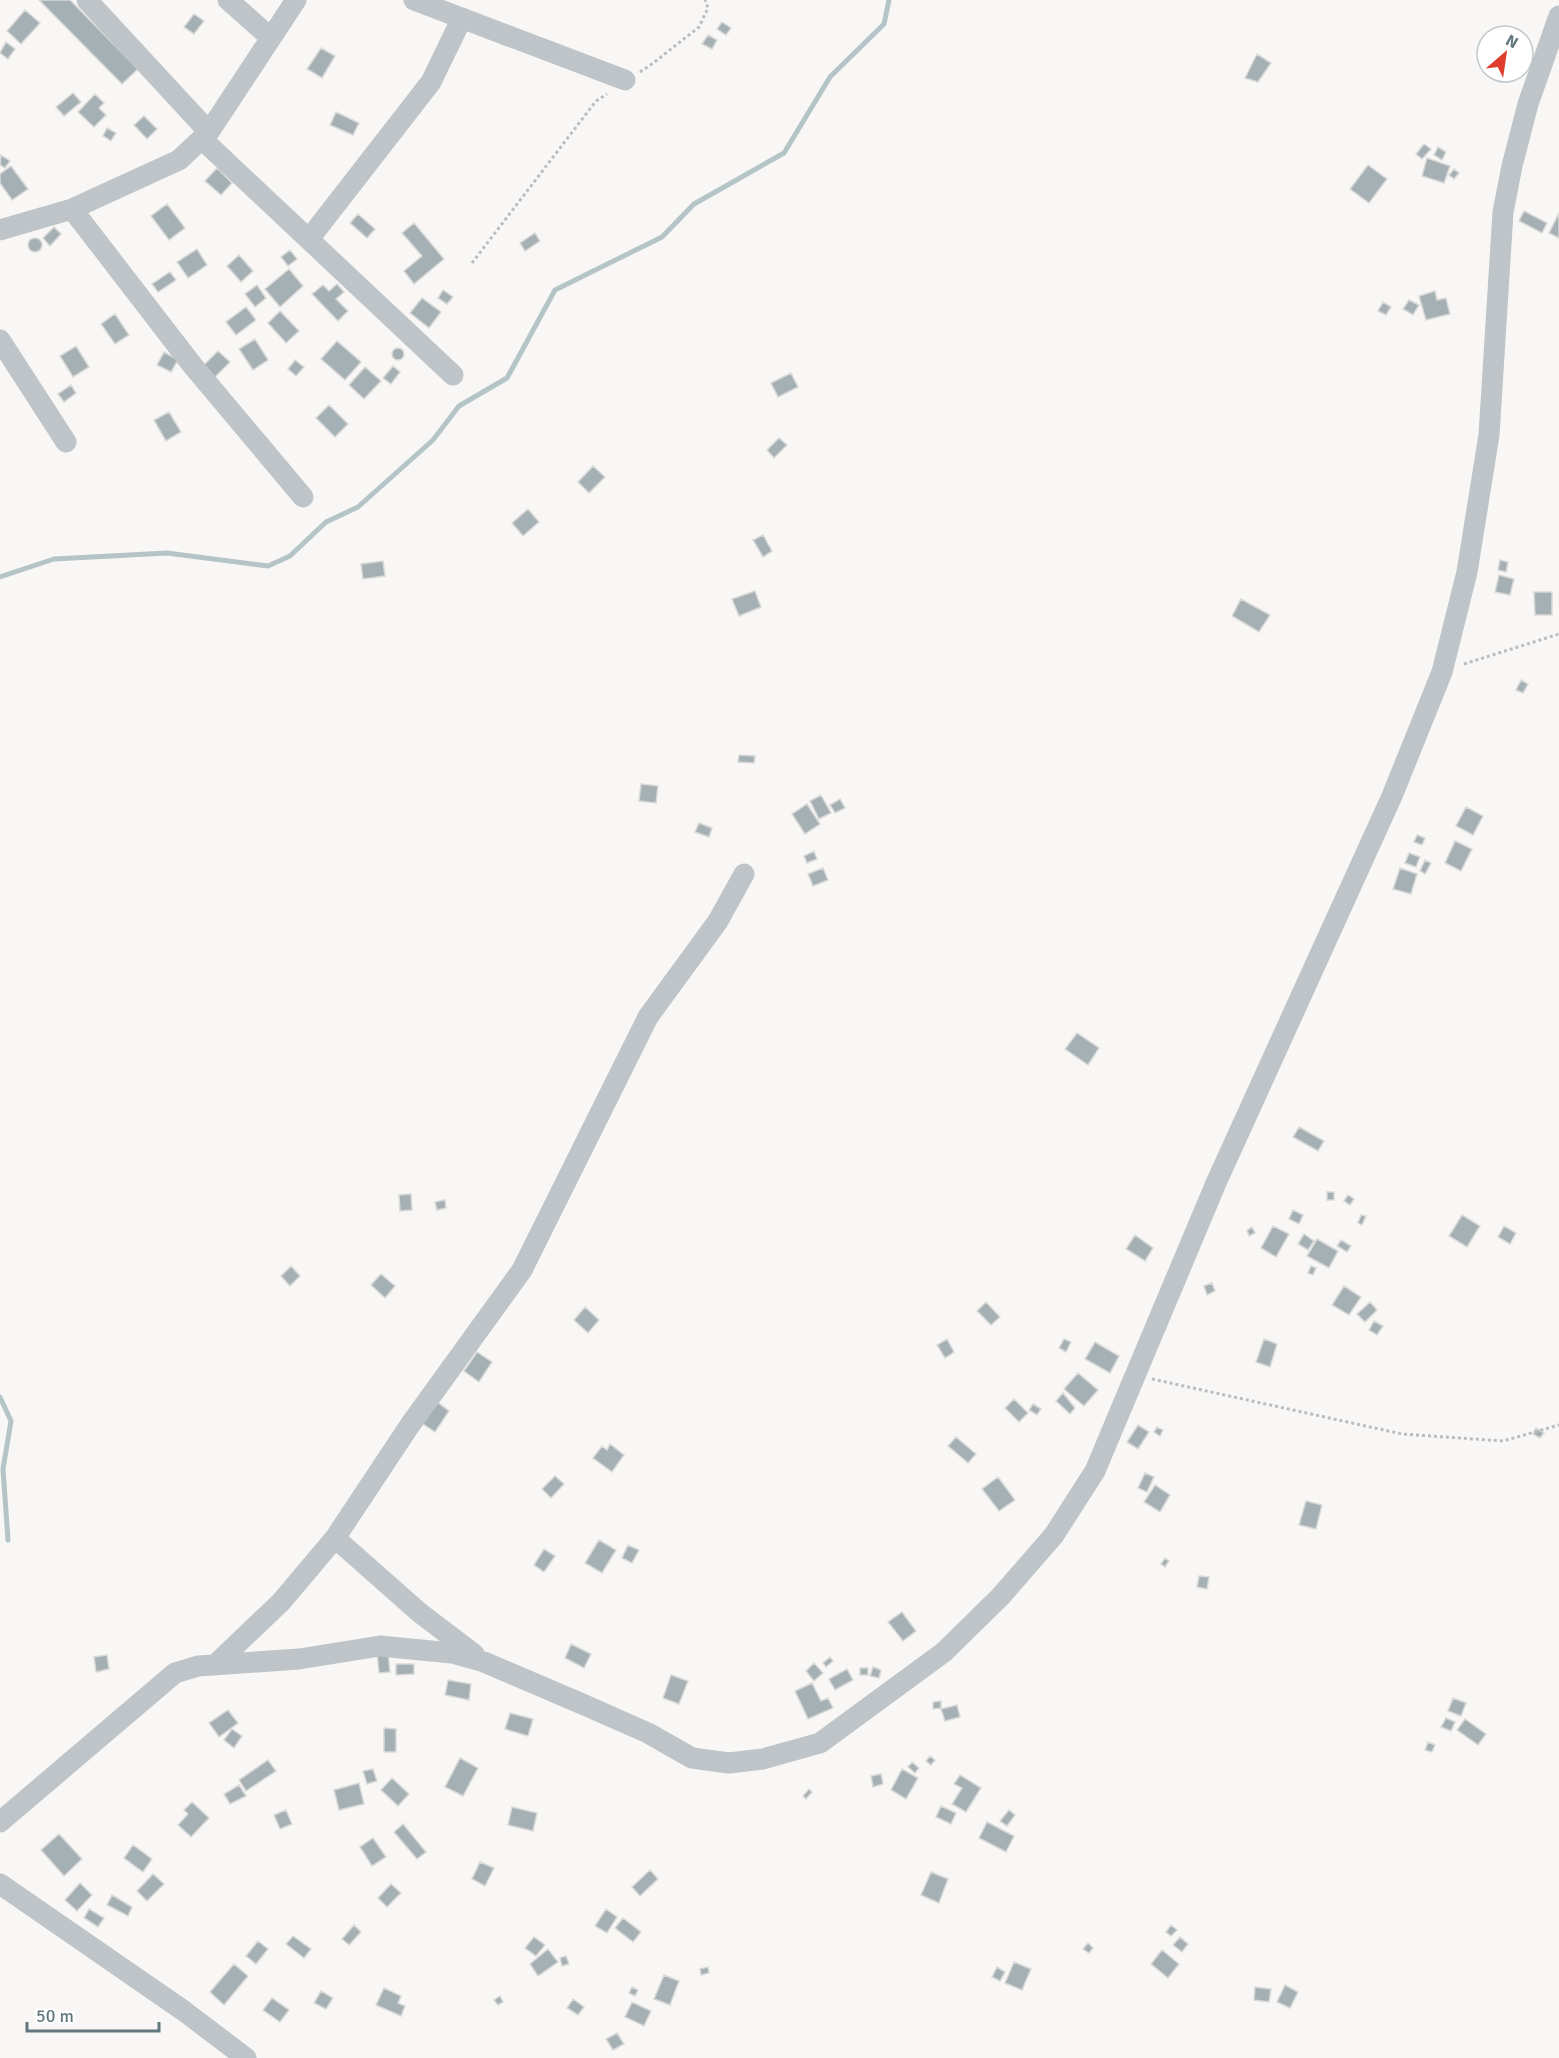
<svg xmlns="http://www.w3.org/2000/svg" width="1559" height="2058" viewBox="0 0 1559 2058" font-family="Signika,sans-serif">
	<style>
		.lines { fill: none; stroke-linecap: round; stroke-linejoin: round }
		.stream { stroke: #b5c4c6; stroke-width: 5 }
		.building { fill: #a5b0b4; stroke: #d9d9d7; stroke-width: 1.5 }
		.path { stroke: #b9bdbf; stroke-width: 3; stroke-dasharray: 3 3; stroke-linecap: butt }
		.minor { stroke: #bec4c7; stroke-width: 21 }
	</style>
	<rect width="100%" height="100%" fill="#f8f7f5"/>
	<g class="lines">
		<path class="stream" d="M0 577 54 559 167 553 268 566 290 556 326 522 358 507 433 440 459 406 507 378 555 290 662 237 694 204 784 153 830 77 884 24 889 0
			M0 1397 11 1421 3 1469 8 1540"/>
	</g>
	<path class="building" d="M39 0H70L138 69 122 84Z
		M25 10 40 23 21 44 7 31Z
		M194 14 204 21 194 34 184 27Z
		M722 22 731 28 726 35 717 29Z
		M708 35 717 40 712 49 702 44Z
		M6 42 15 49 8 59 0 53Z
		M321 48 335 56 322 78 307 69Z
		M1257 54 1271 63 1258 82 1245 78Z
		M73 93 81 102 64 116 56 107Z
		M95 94 104 103 99 108 106 115 94 127 78 112Z
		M336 112 359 123 353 135 330 125Z
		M144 116 157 129 147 139 134 125Z
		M107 128 116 133 111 141 103 136Z
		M1424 144 1431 149 1422 159 1416 154Z
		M1438 147 1446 152 1442 160 1434 155Z
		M1 155 10 161 5 168 0 165Z
		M1427 158 1450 166 1444 183 1422 176Z
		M1368 165 1387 179 1369 203 1350 189Z
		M11 166 28 189 12 200 0 183V174Z
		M217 168 232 183 221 195 205 181Z
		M1454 169 1459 173 1454 179 1449 175Z
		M167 204 185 228 169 240 151 216Z
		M1524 211 1547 223 1542 233 1519 221Z
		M1559 213V238L1549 233Z
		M358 214 375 229 367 238 350 223Z
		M414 223 444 259 414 284 404 271 422 256 402 233Z
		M54 227 61 234 50 246 43 238Z
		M535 233 540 241 525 251 520 243Z
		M28 245a7 7 0 1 1 14 0a7 7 0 1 1-14 0Z
		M197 249 207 265 188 278 177 262Z
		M290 250 297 259 288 266 281 257Z
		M239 255 253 271 241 282 227 266Z
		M289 269 303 286 280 307 265 289Z
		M170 272 176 280 158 292 152 284Z
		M337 284 344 292 336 299 348 311 338 321 312 294 323 285 329 291Z
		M257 285 266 298 255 307 245 294Z
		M443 290 453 297 447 304 438 298Z
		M1435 291 1437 300 1446 298 1450 314 1426 320 1419 296Z
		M422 298 441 312 429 328 410 313Z
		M1409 300 1419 305 1413 315 1403 309Z
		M1383 302 1391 307 1386 315 1378 311Z
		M246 307 256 320 236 335 226 322Z
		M280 311 299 331 286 343 268 323Z
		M115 314 129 335 115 344 101 324Z
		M255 339 268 360 253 370 239 349Z
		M337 341 361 362 345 380 321 359Z
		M76 346 89 367 73 377 60 356Z
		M392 354a6 6 0 1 1 12 0a6 6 0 1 1-12 0Z
		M218 351 230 362 213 379 201 368Z
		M164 352 178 360 171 372 157 365Z
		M295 360 304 367 296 376 288 369Z
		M393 366 400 372 391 384 383 378Z
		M365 367 381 381 364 399 349 385Z
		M791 373 798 387 778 397 771 383Z
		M71 385 76 393 64 402 58 394Z
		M329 405 348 424 335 437 316 418Z
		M169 412 181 432 166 441 154 420Z
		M779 438 787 445 774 458 767 450Z
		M593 466 605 477 589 493 578 482Z
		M528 509 539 522 523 536 512 523Z
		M763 535 772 551 763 557 753 540Z
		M1500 560 1508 562 1506 572 1498 570Z
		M383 561 385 576 363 579 361 564Z
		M1499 575 1514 579 1510 595 1495 592Z
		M755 591 761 607 739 616 732 599Z
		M1534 592H1552V615H1535Z
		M1241 599 1270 615 1259 632 1232 616Z
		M1521 680 1528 684 1523 693 1516 690Z
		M739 755 755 756 754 763 738 762Z
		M641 784 658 786 656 803 639 801Z
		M821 795 831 813 819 819 810 801Z
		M840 799 845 808 835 813 830 805Z
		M807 804 820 824 805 834 792 814Z
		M1466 807 1483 816 1473 835 1456 826Z
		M699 823 712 828 709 837 695 832Z
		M1417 835 1425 838 1422 845 1414 842Z
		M1455 841 1472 849 1461 871 1445 863Z
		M814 851 817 859 807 863 804 856Z
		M1409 853 1420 857 1416 867 1405 863Z
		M1425 860 1431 863 1425 874 1420 871Z
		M823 868 828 880 813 886 808 874Z
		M1400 868 1417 874 1411 894 1393 889Z
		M1077 1033 1099 1048 1088 1065 1065 1049Z
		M1299 1127 1324 1141 1318 1151 1293 1137Z
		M1327 1192H1334V1200H1327Z
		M411 1194 412 1210 400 1211 399 1195Z
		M1348 1195 1354 1199 1350 1205 1344 1201Z
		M445 1200 446 1208 437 1210 435 1202Z
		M1293 1210 1303 1215 1299 1224 1289 1219Z
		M1361 1215 1366 1216 1362 1225 1358 1223Z
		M1462 1215 1480 1226 1467 1247 1449 1236Z
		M1273 1226 1289 1234 1276 1257 1261 1248Z
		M1504 1226 1516 1233 1510 1244 1498 1237Z
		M1252 1227 1255 1233 1249 1236 1247 1230Z
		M1304 1234 1314 1241 1308 1250 1298 1244Z
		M1135 1235 1153 1248 1145 1261 1126 1249Z
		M1317 1239 1338 1251 1329 1268 1307 1256Z
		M1341 1240 1351 1246 1347 1252 1337 1246Z
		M291 1266 300 1276 290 1286 281 1276Z
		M1311 1266 1316 1268 1313 1275 1308 1273Z
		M381 1274 395 1286 385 1298 371 1285Z
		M1212 1283 1215 1291 1207 1295 1204 1286Z
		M1344 1286 1361 1297 1349 1315 1332 1305Z
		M986 1302 1000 1317 991 1325 977 1311Z
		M1370 1302 1377 1310 1365 1322 1357 1314Z
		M585 1307 599 1320 588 1333 574 1320Z
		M1374 1321 1383 1326 1377 1335 1369 1330Z
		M947 1339 954 1352 945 1358 937 1345Z
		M1064 1339 1071 1342 1066 1352 1059 1348Z
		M1264 1339 1277 1344 1270 1367 1256 1362Z
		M1095 1342 1119 1356 1110 1373 1085 1359Z
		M477 1352 492 1362 479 1382 464 1371Z
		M1078 1373 1098 1390 1084 1406 1064 1389Z
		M1063 1393 1075 1408 1070 1414 1056 1401Z
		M432 1398 449 1411 435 1432 417 1420Z
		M1014 1399 1028 1413 1019 1422 1005 1408Z
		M1033 1404 1041 1409 1037 1415 1029 1410Z
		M1138 1425 1149 1432 1138 1449 1127 1442Z
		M1157 1427 1163 1430 1160 1436 1154 1432Z
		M1536 1428 1544 1433 1540 1438 1533 1434Z
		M956 1437 976 1454 968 1463 948 1446Z
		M610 1444 624 1455 612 1472 593 1458 602 1446 607 1450Z
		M1145 1473 1154 1477 1147 1492 1138 1488Z
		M555 1476 564 1484 551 1498 542 1489Z
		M998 1477 1015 1500 999 1511 982 1489Z
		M1155 1485 1170 1495 1160 1512 1144 1502Z
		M1306 1501 1322 1505 1316 1529 1299 1525Z
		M599 1540 616 1550 602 1573 585 1563Z
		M628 1545 639 1550 632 1563 622 1558Z
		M544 1549 555 1556 544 1572 534 1565Z
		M1165 1558 1169 1561 1165 1567 1161 1564Z
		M1199 1576 1209 1577 1207 1589 1197 1587Z
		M902 1612 916 1631 903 1641 888 1622Z
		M571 1644 591 1654 584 1668 565 1658Z
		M388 1651 390 1672 379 1673 377 1652Z
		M107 1655 109 1669 96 1672 94 1657Z
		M830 1657 833 1661 826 1667 823 1663Z
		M814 1663 823 1673 814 1681 806 1671Z
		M396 1664H414V1674L396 1675Z
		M873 1667 881 1670 879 1678 870 1676Z
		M860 1668H868V1675H860Z
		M847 1669 853 1680 835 1690 829 1679Z
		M671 1675 688 1681 679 1704 663 1698Z
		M448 1680 471 1684 469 1700 445 1695Z
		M812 1683 821 1701 828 1698 833 1708 808 1719 795 1691Z
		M1453 1698 1466 1703 1461 1716 1448 1711Z
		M941 1701V1708L933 1709V1702Z
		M957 1705 960 1717 945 1721 941 1709Z
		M228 1710 238 1723 219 1737 209 1723Z
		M510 1713 533 1719 528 1736 505 1729Z
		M1446 1718 1455 1722 1451 1731 1441 1727Z
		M1465 1719 1486 1734 1478 1745 1457 1730Z
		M384 1728 396 1729V1752H384Z
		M232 1729 242 1736 234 1748 224 1740Z
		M1428 1742 1435 1745 1432 1752 1425 1750Z
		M930 1756 935 1760 931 1765 926 1761Z
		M460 1758 478 1768 463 1796 445 1787Z
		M268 1760 276 1771 246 1791 239 1780Z
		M912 1762 919 1768 915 1773 908 1767Z
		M373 1769 377 1781 367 1784 363 1771Z
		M902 1769 918 1778 906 1799 891 1790Z
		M881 1774 883 1784 873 1787 871 1776Z
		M960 1775 981 1788 966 1812 952 1804 962 1788 954 1784Z
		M392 1778 409 1794 398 1806 381 1790Z
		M359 1783 364 1804 339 1810 334 1790Z
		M239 1785 246 1796 230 1804 224 1794Z
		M809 1789 812 1792 806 1799 803 1796Z
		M192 1802 209 1818 191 1837 178 1825 188 1814 184 1810Z
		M941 1806 956 1813 951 1824 936 1817Z
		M512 1807 537 1813 533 1831 508 1825Z
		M286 1810 292 1824 280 1829 274 1815Z
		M1009 1810 1015 1815 1007 1826 1000 1821Z
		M987 1822 1014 1836 1006 1852 979 1838Z
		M403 1824 426 1852 417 1859 394 1832Z
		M59 1834 82 1859 64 1876 41 1850Z
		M373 1838 386 1857 372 1866 360 1847Z
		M133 1845 152 1859 143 1872 124 1858Z
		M480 1862 494 1868 485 1886 472 1879Z
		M650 1870 658 1879 640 1896 632 1887Z
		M931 1872 948 1879 939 1903 921 1895Z
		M153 1874 164 1884 147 1901 137 1891Z
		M80 1883 92 1895 77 1911 65 1900Z
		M391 1884 401 1893 387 1907 378 1898Z
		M112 1895 132 1907 128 1916 107 1905Z
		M89 1909 104 1918 98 1927 84 1918Z
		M606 1909 617 1917 607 1933 595 1926Z
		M623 1918 641 1932 633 1942 615 1928Z
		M354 1925 361 1932 349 1945 342 1939Z
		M1171 1925 1177 1930 1171 1936 1166 1932Z
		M293 1936 311 1949 304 1958 286 1944Z
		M534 1937 545 1945 536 1956 525 1948Z
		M1180 1937 1188 1944 1182 1952 1173 1945Z
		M258 1941 268 1949 256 1964 246 1956Z
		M1088 1943 1093 1948 1089 1953 1083 1949Z
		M548 1949 558 1962 538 1976 530 1964Z
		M1162 1950 1179 1964 1168 1978 1151 1964Z
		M566 1956 569 1964 562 1966 560 1958Z
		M1014 1962 1031 1969 1022 1990 1005 1983Z
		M234 1964 248 1976 224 2005 210 1992Z
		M708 1967 709 1973 701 1975 700 1969Z
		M997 1967 1005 1972 1000 1981 992 1977Z
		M664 1975 679 1981 670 2005 654 1999Z
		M1285 1985 1298 1992 1290 2008 1277 2002Z
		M632 1987 638 1990 635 1996 629 1993Z
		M1255 1987 1271 1989 1269 2002 1254 2000Z
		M384 1988 401 1996 398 2003 405 2006 401 2016 376 2005Z
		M321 1991 333 1998 326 2009 314 2003Z
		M500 1996 503 2002 498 2005 494 2000Z
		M272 1998 289 2010 280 2022 263 2010Z
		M573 1999 584 2007 578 2015 567 2008Z
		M632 2002 651 2011 644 2026 625 2017Z
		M617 2033 624 2044 613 2050 606 2039Z"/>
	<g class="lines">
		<path class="path" d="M640 72 652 64 699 27 708 8 705 0
			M472 263 596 101 607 94
			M1464 664 1559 634
			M1152 1379 1402 1434 1503 1441 1559 1425"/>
		<path class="minor" d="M87 0 209 132
			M228 0 271 38
			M414 0 625 80
			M203 140 453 375
			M72 209 193 366 303 497
			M0 230 72 209 179 160 209 132 296 0
			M309 239 431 82 462 18
			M0 340 66 442
			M335 1538 420 1613 474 1654
			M216 1664 281 1602 335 1538 410 1425 522 1270 648 1017 718 921 744 874
			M0 1822 175 1673 198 1666 299 1659 380 1646 452 1653 484 1662 580 1703 648 1733 692 1758 729 1763 763 1759 820 1743 944 1652 1001 1596 1054 1535 1095 1471 1216 1183 1392 796 1442 672 1467 572 1489 435 1503 212 1512 166 1528 104 1559 16
			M0 1884 184 2011 246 2058"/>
	</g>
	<g transform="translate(1505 54) rotate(29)"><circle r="28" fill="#ffffff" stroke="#c1c9cc" stroke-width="1.5"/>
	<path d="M0-4.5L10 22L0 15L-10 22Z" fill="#e13d2c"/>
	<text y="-9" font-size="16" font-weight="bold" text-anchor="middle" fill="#63777f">N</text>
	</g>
	<path d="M27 2022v9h132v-9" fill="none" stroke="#63777f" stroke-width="3"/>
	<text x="36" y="2022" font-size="18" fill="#63777f" stroke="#ffffff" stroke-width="4.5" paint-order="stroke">50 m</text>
</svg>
